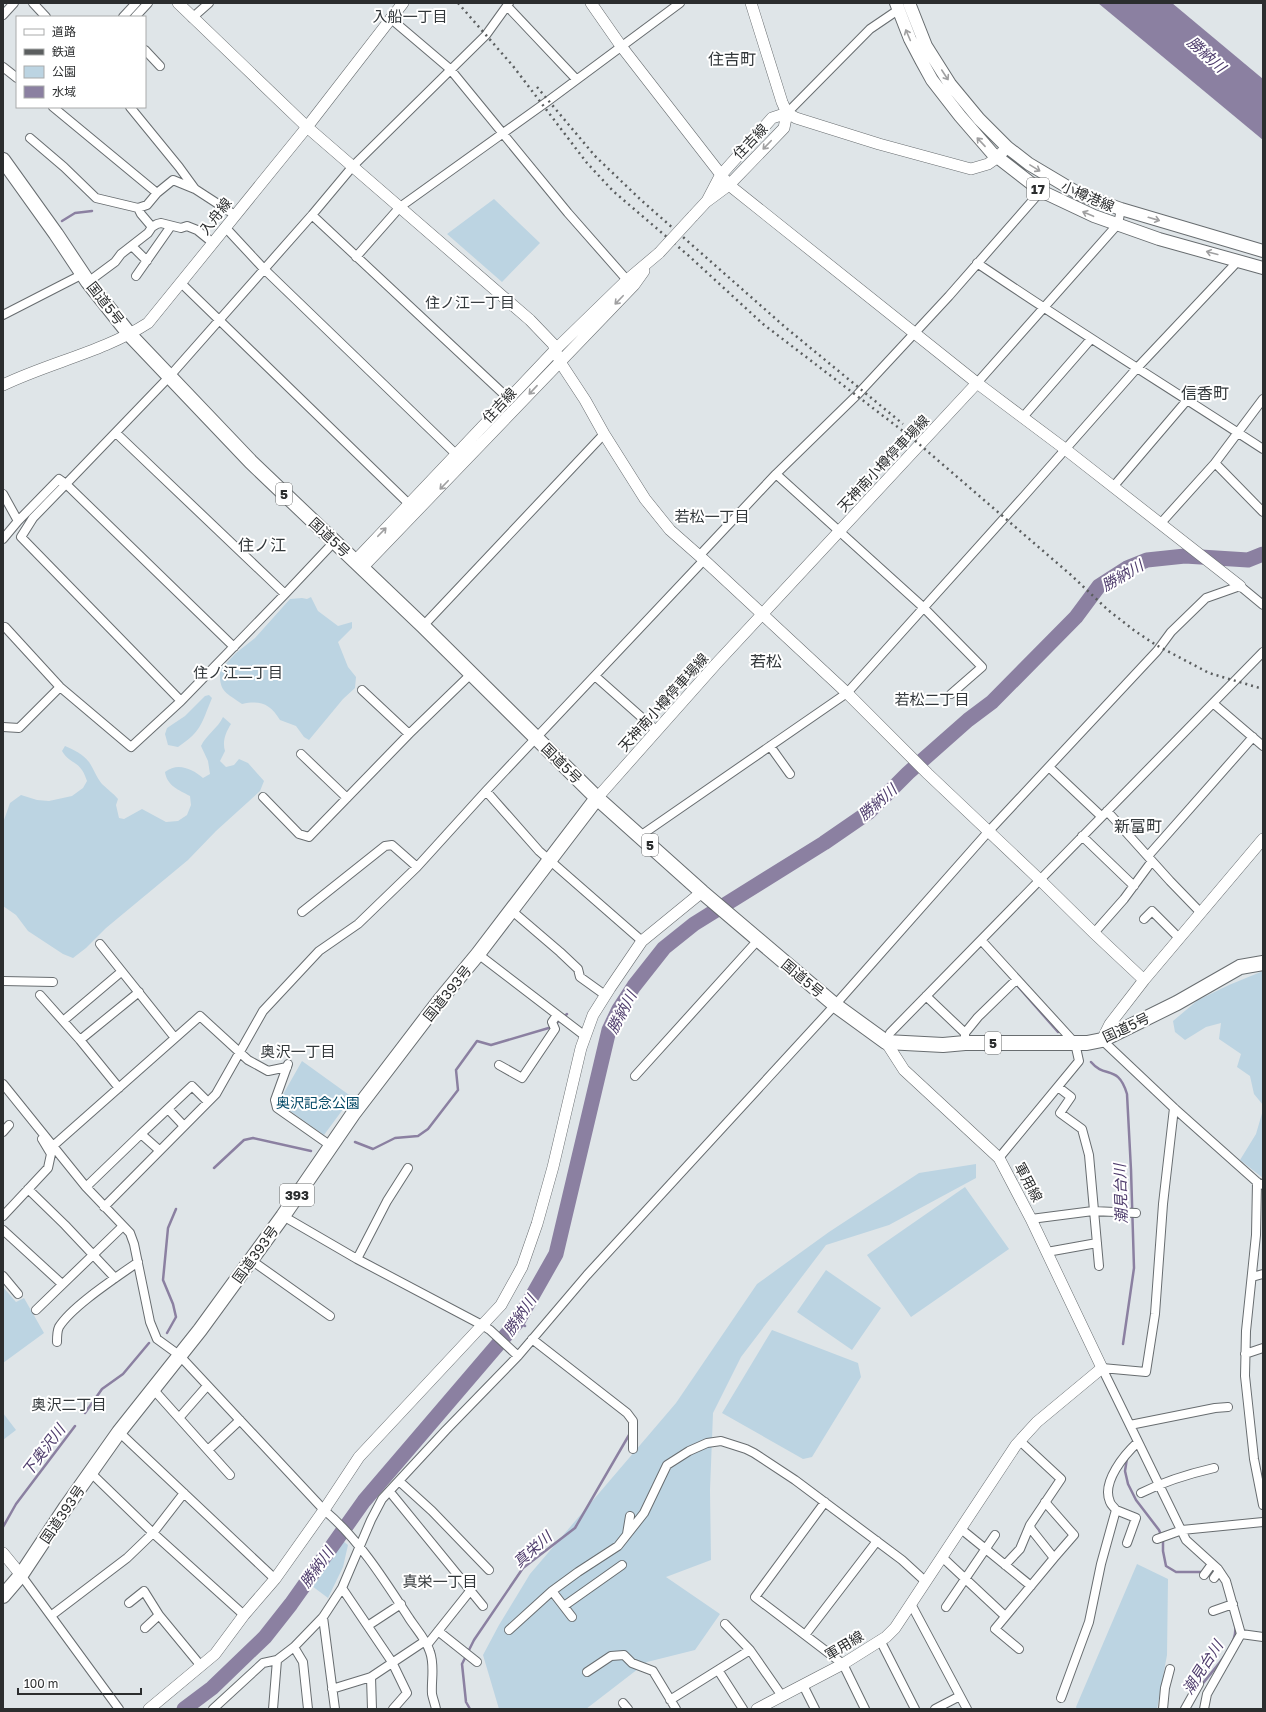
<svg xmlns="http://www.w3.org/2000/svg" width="1266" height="1712" viewBox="0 0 1266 1712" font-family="'Golos Text','Noto Sans JP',sans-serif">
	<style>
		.green { fill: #bcd4e2 }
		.water { fill: #8b80a1 }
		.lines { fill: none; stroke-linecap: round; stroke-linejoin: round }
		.stream { stroke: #8b80a1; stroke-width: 2.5 }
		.river { stroke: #8b80a1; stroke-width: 15 }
		.street-casing { stroke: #686d70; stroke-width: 10 }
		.secondary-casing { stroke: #686d70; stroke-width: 12 }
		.primary-casing { stroke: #686d70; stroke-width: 14 }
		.highway-casing { stroke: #686d70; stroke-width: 16 }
		.street { stroke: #fff; stroke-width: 8 }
		.secondary { stroke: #fff; stroke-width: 11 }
		.primary { stroke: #fff; stroke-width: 12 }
		.highway { stroke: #fff; stroke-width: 14 }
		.rail { stroke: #5b5e5f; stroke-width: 2.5; stroke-dasharray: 2 4; stroke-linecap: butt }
		.secondary-bridge-casing { stroke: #686d70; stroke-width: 12; stroke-linecap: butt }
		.secondary-bridge { stroke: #fff; stroke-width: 11 }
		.oneway { stroke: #a0a0a1 }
		.labels { text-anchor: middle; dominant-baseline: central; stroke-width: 4; stroke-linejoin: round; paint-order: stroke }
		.shield { fill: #fff; stroke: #6b6c6d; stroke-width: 1 }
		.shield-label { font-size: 13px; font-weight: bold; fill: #2b2d2e }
		.street-label { font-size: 14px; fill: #2b2d2e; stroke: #fff }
		.park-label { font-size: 14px; fill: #004765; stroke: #fff }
		.neighbourhood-label { font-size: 15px; fill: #32373a; stroke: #fff }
		.water-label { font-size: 15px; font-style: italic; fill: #4e3c6c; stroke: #fff }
		.quarter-label { font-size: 16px; fill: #32373a; stroke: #fff }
	</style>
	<rect width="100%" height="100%" fill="#dfe5e8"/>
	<path class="green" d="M494 199 540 243 502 282 447 234Z
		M311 597 318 611 338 626 352 622V628L338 642 348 667 356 677 355 688 343 699 309 740 304 737 296 726 280 720C270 704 261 700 242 704 225 692 219 692 220 670L236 653 255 638 290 599 302 598 307 599Z
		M209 695 212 698C201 724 202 731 178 747L168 745 165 734 167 728 185 716 205 696Z
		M223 717 231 724C226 732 222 741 225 751L220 761 226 767 234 765 239 759 248 763 264 781 260 791 216 831 188 860 106 928 86 948 73 958 63 954 28 931 16 915 3 906 4 820 10 803 21 795 37 800 49 801 72 796 83 788 87 781C80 759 71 766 62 751L65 746C74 750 83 754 89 762 94 769 96 777 102 784 107 789 113 793 118 799L116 805 119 818 124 819 142 809 166 822 178 821 187 815 191 805 190 796C179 790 167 786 165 772 178 762 192 769 203 778L210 774 208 761 201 746C206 735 218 728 223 717Z
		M1263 971V1105L1254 1094 1250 1076 1237 1067 1241 1054 1219 1039 1221 1023 1206 1027 1185 1040 1175 1032 1173 1021 1198 1000 1229 985Z
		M302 1061 352 1097 324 1135 283 1106 281 1098Z
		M1263 1110V1178L1240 1160 1256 1134Z
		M976 1164V1178L889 1225 826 1245 741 1357 713 1413 710 1490 711 1560 666 1577 720 1614 695 1650 647 1662 586 1709H499L483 1655 499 1625 530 1574 676 1403 757 1284 829 1232 919 1173Z
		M965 1187 1009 1249 911 1317 867 1255Z
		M826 1270 881 1308 852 1350 797 1312Z
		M3 1287 16 1302 24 1298 44 1333 3 1363Z
		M772 1330 858 1363 861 1377 812 1457 803 1459 722 1413Z
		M3 1413 16 1430 3 1440Z
		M343 1541 348 1545 343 1567 328 1598 312 1586Z
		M1137 1564 1168 1579 1167 1655 1157 1709H1077L1076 1707Z"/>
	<path class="water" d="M1098 3H1172L1263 79V140Z"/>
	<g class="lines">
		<path class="stream" d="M62 221 75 213 92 211
			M1015 983 1058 1032
			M1091 1062C1105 1079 1118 1064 1127 1094L1131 1170 1134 1268 1123 1344
			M355 1142 373 1149 395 1138 418 1136 428 1129 458 1090 456 1070 477 1041 491 1045 552 1027 567 1014
			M214 1168 244 1140 253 1138 311 1151
			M518 1321 525 1326
			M167 1333 176 1317 173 1304 163 1280 168 1228 176 1209
			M85 1413 102 1389 123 1374 149 1343
			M1127 1458 1125 1471 1128 1484 1136 1500 1159 1530 1163 1540V1551L1166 1566 1176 1572H1204
			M3 1527 16 1504 75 1426
			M1201 1686C1212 1670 1239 1646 1235 1625
			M470 1709 466 1702 462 1664 474 1640 523 1568 575 1528 629 1435"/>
		<path class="river" d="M184 1709 212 1688 265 1637 291 1604 364 1501 518 1321 556 1254 609 1030 619 1009 634 986 664 948 694 924 824 843 869 812 908 773 968 720 992 702 1076 617 1099 586 1127 568 1147 560 1185 556 1248 560 1263 554"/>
		<defs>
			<path id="street" d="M33 3 46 17
				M507 6 576 79
				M3 15 14 3
				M123 17 136 3
				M135 17 148 3
				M192 18 209 3
				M390 18 450 69 568 213 627 280
				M145 50 160 66
				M3 67 17 78
				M53 107 157 193 173 180 195 189
				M130 107 179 167 195 189 235 215
				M787 113 870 29 898 10
				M30 138 64 167 96 198 138 208 147 205 157 193
				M138 208 141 214 152 227
				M312 215 509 399
				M225 227 264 269 460 458
				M132 246 147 261
				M356 257 400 207 548 101 680 3
				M977 263C1071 327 1168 387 1263 449
				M136 276 171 226
				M88 282 115 262 121 254 148 233 152 227 157 224 161 223 181 228 187 226 197 230 213 243
				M181 283 409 504
				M3 315 83 274
				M977 383 1118 224 1121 209
				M1023 417 1091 339
				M116 433 285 594
				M1215 463 1263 512
				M776 474 923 607 982 667 951 694
				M1113 487 1188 399
				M3 494 18 521
				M1161 523 1215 463 1263 399
				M3 539 18 521 59 479 66 484 169 377 312 215 353 166 486 35 509 3
				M699 556 776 474 857 395 949 296 1041 191
				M423 626 604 434
				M5 627 60 687 131 747 181 701 285 594 334 542
				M595 676 657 731
				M362 690 409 734
				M181 701 21 537 33 518 66 484 234 647
				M1214 704 1263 746
				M3 727 19 728 60 687
				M770 746 790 774
				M301 754 347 798
				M1049 767 1101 816
				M486 791 539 851 642 941
				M263 797 299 834 309 837 409 734 471 674
				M1107 811 1170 881 1201 913
				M640 836 847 693 1025 495 1137 368 1238 261
				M1082 836 1134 886
				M1148 856 1253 737
				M511 910 560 952 578 969 580 977 605 995
				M302 912 385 846 392 845 417 867
				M1144 919 1152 911 1179 938
				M1094 933 1124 899 1152 861
				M981 940 1075 1043 1079 1061 999 1158
				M100 944 175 1038
				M478 954 585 1036
				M3 981 53 982
				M40 995 80 1040 119 1088
				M926 996 965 1033
				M63 1021 121 972
				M80 1040 139 992
				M1102 1040 1174 1108 1257 1182 1263 1185
				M886 1042 890 1033 1263 652
				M965 1043V1033L978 1017 1016 980
				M288 1064 275 1100 277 1108 331 1146
				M499 1065 522 1078 555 1029 552 1022 557 1015
				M635 1076 758 940
				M3 1084 86 1187 130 1233 134 1244 150 1322 157 1339 179 1355 324 1510C358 1538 385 1581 409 1618 416 1629 426 1639 430 1652 435 1666 431 1680 432 1694 433 1699 435 1704 436 1709
				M1058 1087 1071 1097 1060 1113 1082 1129 1089 1155 1099 1266
				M168 1109 184 1126
				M3 1132 9 1125
				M141 1134 192 1086 208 1102
				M53 1146 200 1016 248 1060 268 1071 287 1067
				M1257 1182 1256 1235 1246 1331 1245 1376 1254 1459 1263 1505
				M86 1187 141 1134 159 1150
				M28 1189 65 1225 115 1278
				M104 1207 216 1094 263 1011 319 951 358 924 417 867 486 791 704 560
				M3 1216 48 1168 51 1154 42 1139
				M283 1216 357 1259 482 1325 490 1330 518 1356
				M1031 1219 1093 1211 1136 1213
				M3 1230 62 1284
				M1047 1252 1097 1243
				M357 1259 387 1201 408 1168
				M251 1260 330 1316
				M3 1276 18 1294
				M1252 1277 1263 1274
				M36 1310 123 1226
				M532 1339 627 1413 633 1421V1449
				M57 1342C57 1338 57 1331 59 1327 72 1306 117 1277 138 1262
				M1245 1354 1263 1348
				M1102 1368 1186 1540 1218 1569 1226 1581 1241 1634 1207 1694 1204 1709
				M1102 1368 1146 1372 1155 1314 1163 1204 1174 1108
				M153 1389 230 1475
				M179 1418 207 1386
				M1130 1425 1215 1408 1228 1407
				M119 1432 275 1579
				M208 1450 240 1420
				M91 1473 153 1533 244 1615
				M399 1481 432 1511 489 1570
				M390 1492 483 1606
				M1141 1493C1165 1481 1188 1474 1214 1468
				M825 1502 755 1597 843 1664 865 1709
				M1045 1502 1074 1535 1054 1558
				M1116 1510 1136 1518 1127 1543
				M961 1529 1031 1586
				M627 1534 630 1516
				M1157 1539 1182 1530 1263 1522
				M942 1557 1005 1616
				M1005 1565 1020 1549 1030 1525
				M21 1575 119 1709
				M1204 1575 1212 1564
				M1214 1578 1219 1571
				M342 1588 392 1662 407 1693 393 1709
				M129 1603 144 1591 159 1615
				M911 1604 967 1709
				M564 1606 622 1565
				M946 1607 995 1535
				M1213 1611 1233 1604
				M52 1615 127 1558 153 1533 184 1493
				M323 1617 335 1709
				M572 1617 552 1591 578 1572 618 1546 644 1513 667 1465 689 1451 707 1443 721 1441 746 1449 754 1453 795 1480 902 1560 926 1582
				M725 1624 750 1650 782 1696
				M369 1625 401 1604
				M145 1628 159 1615 201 1666
				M509 1630 552 1591
				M438 1631 477 1662
				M1241 1634 1263 1637
				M805 1635 877 1541
				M880 1640 915 1709
				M427 1645 470 1591
				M294 1647 303 1662 308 1709
				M1019 1649 995 1629 1054 1558 1031 1529 1030 1525 1061 1479 1020 1441
				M718 1670 743 1709
				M587 1672 611 1656 624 1655 632 1663 653 1671 676 1709
				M371 1677 372 1709
				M803 1685 815 1709
				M332 1689 371 1677 425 1641
				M1061 1698 1089 1622 1101 1564 1114 1517 1116 1510C1114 1507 1111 1505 1110 1502 1101 1482 1125 1454 1138 1442
				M670 1700 750 1650
				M623 1703 628 1709
				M213 1709 263 1663 277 1660 294 1647 323 1617 342 1588 371 1520 382 1499 446 1430 518 1356 587 1275 835 1005 988 832 1157 651 1171 632 1206 598 1240 586 1263 605
				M273 1709 277 1660
				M935 1709 960 1696
				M1163 1709 1165 1688 1170 1669
				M1185 1709 1199 1684"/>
			<path id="secondary" d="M178 3 307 127 530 320 553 344 560 362 585 400 604 434 645 499 670 530 704 560 847 693 928 774 1040 880 1094 933 1144 980
				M591 3 621 46 729 185 977 383 715 665 597 798
				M751 3 782 102 787 113 796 118 879 144 971 169 988 164 998 157 1007 147
				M708 199 720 176 772 118 787 113
				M693 216 706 202 729 185 784 128 787 113
				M977 383 1065 449 1240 586
				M3 385C51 362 103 352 148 323L307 127 403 3
				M355 561 556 349 627 280 659 253
				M362 568 634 285 644 271
				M1102 1040 1110 1024 1144 980 1263 839
				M3 1553 21 1575
				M149 1709 215 1654 244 1615 275 1579 324 1510 359 1457 501 1305 522 1267 537 1224 553 1167 581 1048 593 1015 610 988 642 941 702 892
				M757 1709 843 1664 886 1637 895 1628 1016 1445 1037 1422 1102 1368 1031 1219 999 1158 904 1070 886 1042"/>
			<path id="primary" d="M896 3 910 39 921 60 932 80 960 116 992 153 1041 191 1094 216 1159 239 1263 268
				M909 3 926 46 950 84 979 119 1007 147 1029 164 1081 195 1121 209 1263 251"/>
			<path id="highway" d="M3 160 56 234 88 282 130 335 251 462 423 626 597 798 702 892 835 1005 886 1042 943 1045 965 1043H1087L1102 1040 1177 1003 1240 967 1263 963
				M3 1596 21 1575 66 1507 119 1432 200 1330 283 1216 353 1114 440 1000 478 954 597 798"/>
		</defs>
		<use href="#street" class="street-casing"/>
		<use href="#secondary" class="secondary-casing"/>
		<use href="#primary" class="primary-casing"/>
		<use href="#highway" class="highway-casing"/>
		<use href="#street" class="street"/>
		<use href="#secondary" class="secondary"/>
		<use href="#primary" class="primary"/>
		<use href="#highway" class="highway"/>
		<path class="rail" d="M458 3 513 66 587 163 613 191 689 256 763 324 912 438 1071 575 1108 610 1135 631 1156 645 1209 673 1263 689
			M537 87 595 156 641 200 785 327 903 424"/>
		<defs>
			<path id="secondary-bridge" d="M659 253 693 216"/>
		</defs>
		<use href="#secondary-bridge" class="secondary-bridge-casing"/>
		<use href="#secondary-bridge" class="secondary-bridge"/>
	</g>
	<defs><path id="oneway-shaft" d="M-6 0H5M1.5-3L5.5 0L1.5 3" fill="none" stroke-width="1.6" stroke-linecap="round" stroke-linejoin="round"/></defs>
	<g class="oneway">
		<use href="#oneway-shaft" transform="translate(908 35) rotate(-113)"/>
		<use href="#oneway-shaft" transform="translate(945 75) rotate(57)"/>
		<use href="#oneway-shaft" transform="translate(981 142) rotate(-133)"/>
		<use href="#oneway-shaft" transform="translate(767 145) rotate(134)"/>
		<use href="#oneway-shaft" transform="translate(1035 168) rotate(31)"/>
		<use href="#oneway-shaft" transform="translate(1088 214) rotate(-157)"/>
		<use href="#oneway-shaft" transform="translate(1154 219) rotate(16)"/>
		<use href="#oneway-shaft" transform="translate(1212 253) rotate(-165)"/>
		<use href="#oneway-shaft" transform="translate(619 300) rotate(134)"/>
		<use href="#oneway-shaft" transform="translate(533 390) rotate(133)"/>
		<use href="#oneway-shaft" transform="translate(444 485) rotate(134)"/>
		<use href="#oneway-shaft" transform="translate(382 532) rotate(-46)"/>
	</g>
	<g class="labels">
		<g class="shield">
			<rect x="1027" y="178" width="22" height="22" rx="3"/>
			<rect x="276" y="483" width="16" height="22" rx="3"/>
			<rect x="642" y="834" width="16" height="22" rx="3"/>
			<rect x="985" y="1032" width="16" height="22" rx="3"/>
			<rect x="280" y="1184" width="34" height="22" rx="3"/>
		</g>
		<g class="shield-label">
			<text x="1038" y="189">17</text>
			<text x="284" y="494">5</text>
			<text x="650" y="845">5</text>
			<text x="993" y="1043">5</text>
			<text x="297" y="1195">393</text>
		</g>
		<g class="street-label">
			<text transform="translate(750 141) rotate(-46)">住吉線</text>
			<text transform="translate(1088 196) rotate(23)">小樽港線</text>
			<text transform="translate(215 216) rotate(-52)">入舟線</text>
			<text transform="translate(106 303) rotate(52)">国道5号</text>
			<text transform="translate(499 405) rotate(-47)">住吉線</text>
			<text transform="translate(883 463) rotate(-47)">天神南小樽停車場線</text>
			<text transform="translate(330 537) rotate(43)">国道5号</text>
			<text transform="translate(663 702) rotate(-48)">天神南小樽停車場線</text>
			<text transform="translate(562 763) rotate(45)">国道5号</text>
			<text transform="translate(803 978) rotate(40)">国道5号</text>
			<text transform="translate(447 993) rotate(-51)">国道393号</text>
			<text transform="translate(1126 1027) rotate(-25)">国道5号</text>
			<text transform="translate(1029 1182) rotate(62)">軍用線</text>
			<text transform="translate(255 1254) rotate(-54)">国道393号</text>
			<text transform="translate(62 1514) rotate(-56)">国道393号</text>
			<text transform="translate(844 1645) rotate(-31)">軍用線</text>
		</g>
		<g class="park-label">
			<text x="318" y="1102">奥沢記念公園</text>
		</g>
		<g class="neighbourhood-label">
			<text x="410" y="16">入船一丁目</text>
			<text x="470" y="302">住ノ江一丁目</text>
			<text x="712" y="516">若松一丁目</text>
			<text x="238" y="672">住ノ江二丁目</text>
			<text x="932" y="699">若松二丁目</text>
			<text x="298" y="1051">奥沢一丁目</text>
			<text x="69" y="1404">奥沢二丁目</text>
			<text x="440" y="1581">真栄一丁目</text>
		</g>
		<g class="water-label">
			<text transform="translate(1207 54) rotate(42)">勝納川</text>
			<text transform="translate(1122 575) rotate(-30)">勝納川</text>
			<text transform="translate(877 802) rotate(-41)">勝納川</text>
			<text transform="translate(621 1012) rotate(-62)">勝納川</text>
			<text transform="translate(1120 1194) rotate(-92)">潮見台川</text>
			<text transform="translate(519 1315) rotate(-56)">勝納川</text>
			<text transform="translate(43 1450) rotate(-53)">下奥沢川</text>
			<text transform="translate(532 1549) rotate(-41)">真栄川</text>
			<text transform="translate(316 1567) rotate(-54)">勝納川</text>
			<text transform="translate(1202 1667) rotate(-57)">潮見台川</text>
		</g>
		<g class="quarter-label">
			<text x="732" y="59">住吉町</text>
			<text x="1205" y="393">信香町</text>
			<text x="262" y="545">住ノ江</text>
			<text x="766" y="661">若松</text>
			<text x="1138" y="826">新富町</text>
		</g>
	</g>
	<rect width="1266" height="1712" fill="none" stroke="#2b2d2e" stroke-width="8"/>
	<rect x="16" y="16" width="130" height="92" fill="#ffffff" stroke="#aaabab"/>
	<rect x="24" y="29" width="20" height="6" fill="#ffffff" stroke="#aaabab"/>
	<text x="52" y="36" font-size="12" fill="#2b2d2e">道路</text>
	<rect x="24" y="49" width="20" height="6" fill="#5b5e5f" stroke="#aaabab"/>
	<text x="52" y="56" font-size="12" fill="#2b2d2e">鉄道</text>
	<rect x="24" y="66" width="20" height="12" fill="#bcd4e2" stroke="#aaabab"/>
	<text x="52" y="76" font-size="12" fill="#2b2d2e">公園</text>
	<rect x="24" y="86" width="20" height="12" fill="#8b80a1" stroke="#aaabab"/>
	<text x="52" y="96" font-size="12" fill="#2b2d2e">水域</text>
	<path d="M18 1688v6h123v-6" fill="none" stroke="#2b2d2e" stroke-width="2"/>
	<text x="24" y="1688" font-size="12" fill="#2b2d2e" stroke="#ffffff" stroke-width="3" paint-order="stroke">100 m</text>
</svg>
